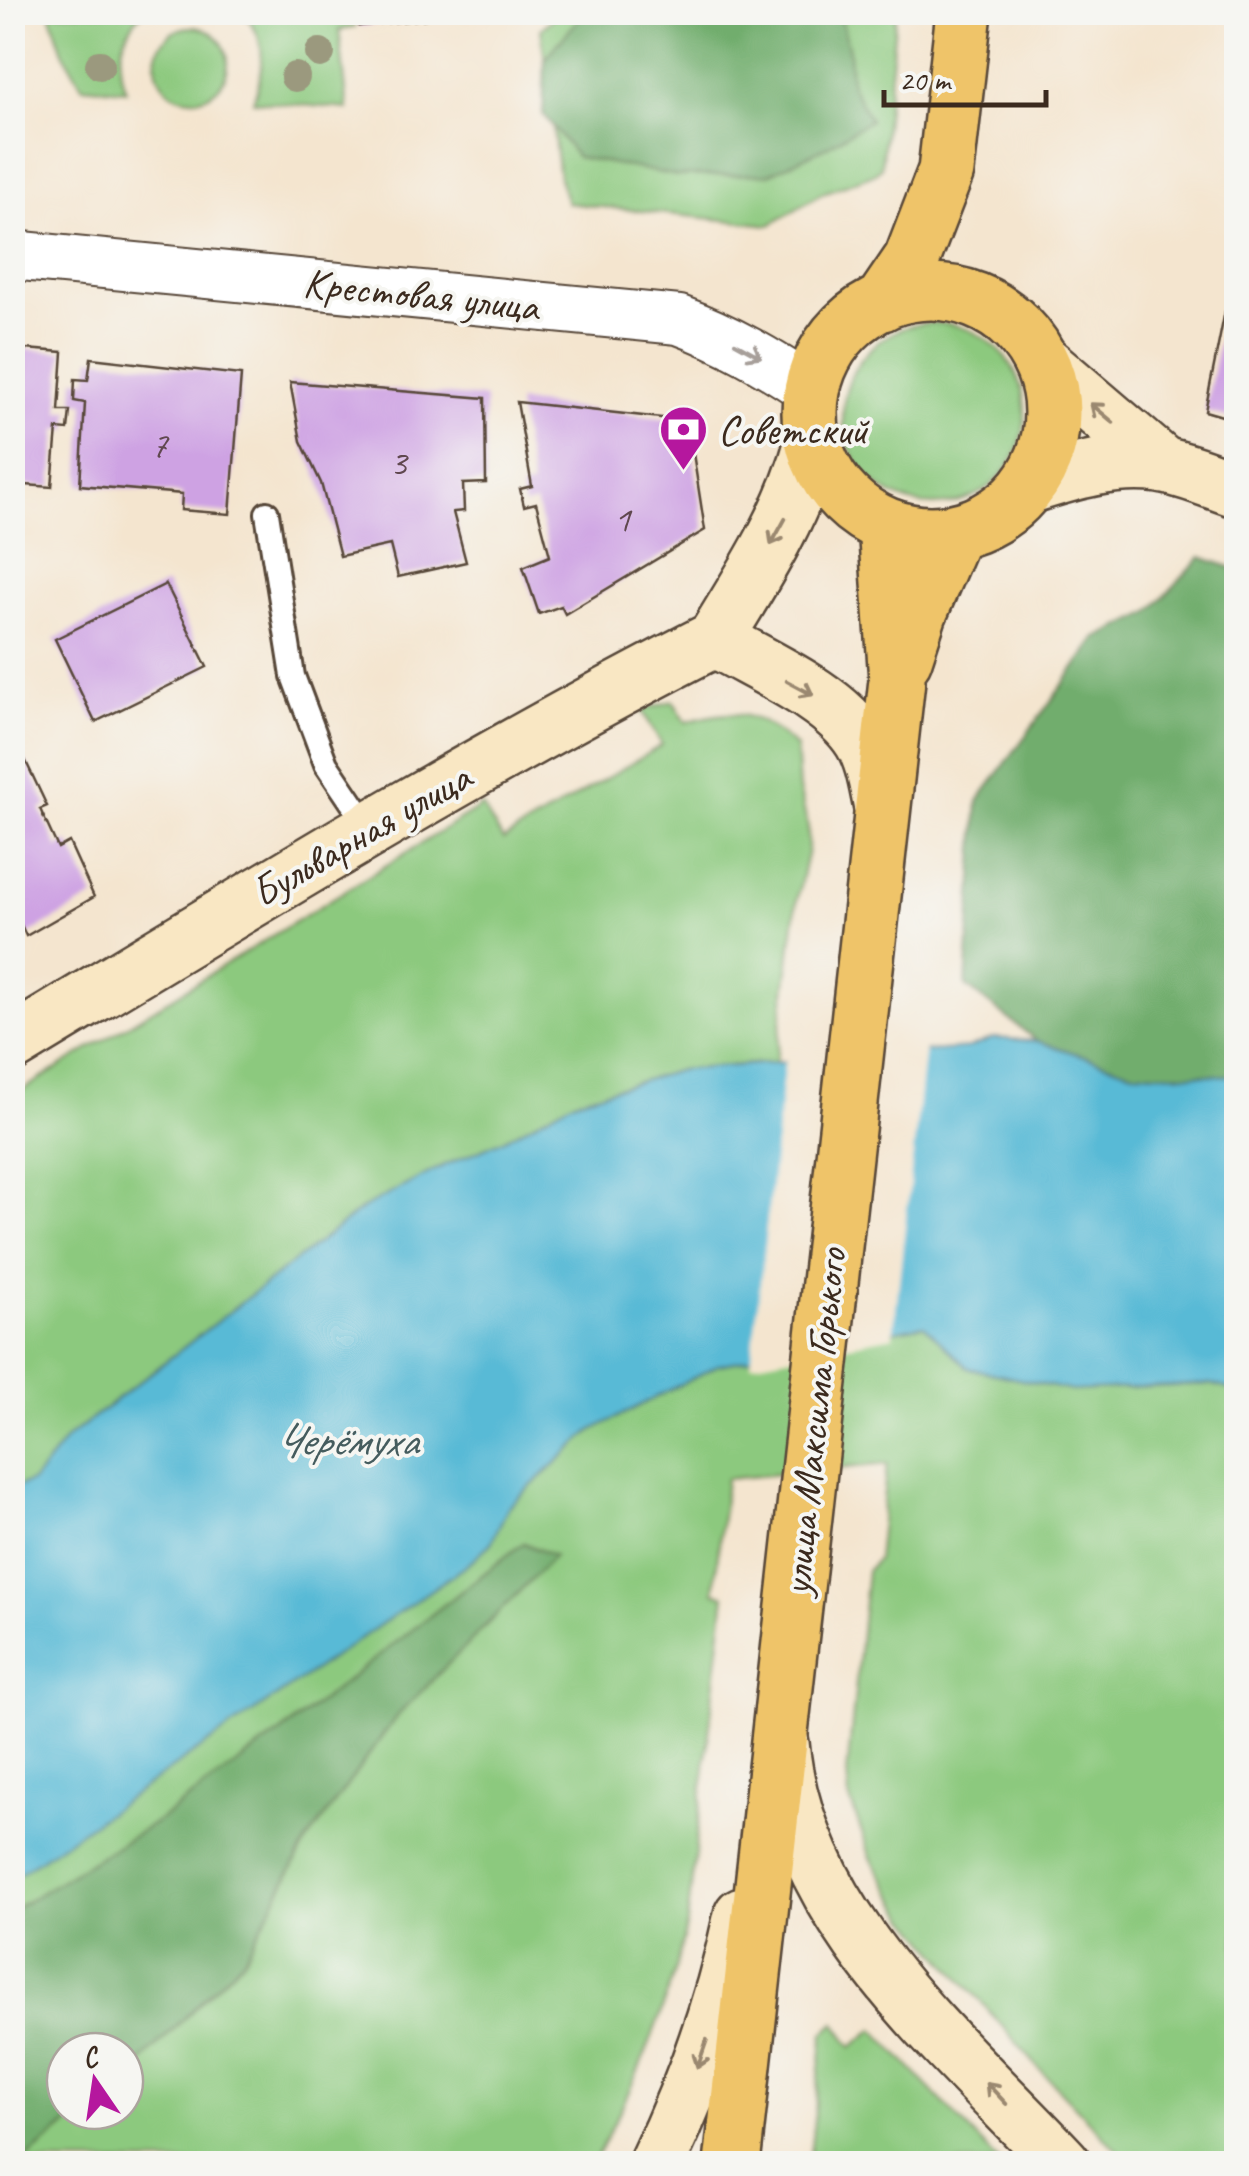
<svg xmlns="http://www.w3.org/2000/svg" width="1249" height="2176" viewBox="0 0 1249 2176" font-family="Caveat,sans-serif">
	<style>
		.green { fill: #8cc97e; stroke: #647a4e; stroke-width: 2.5 }
		.forest { fill: #71ad6d; stroke: #566c46; stroke-width: 2.5 }
		.water { fill: #58bad6; stroke: #4a727a; stroke-width: 2.5 }
		.pier { fill: #f4e5cf }
		.building { fill: #cea2e3 }
		.lines { fill: none; stroke-linecap: round; stroke-linejoin: round }
		.lane-casing { stroke: #574639; stroke-width: 28 }
		.street-casing { stroke: #574639; stroke-width: 52 }
		.secondary-casing { stroke: #574639; stroke-width: 60 }
		.primary-casing { stroke: #574639; stroke-width: 60 }
		.lane { stroke: #fff; stroke-width: 22 }
		.street { stroke: #fff; stroke-width: 48 }
		.secondary { stroke: #f9e7c3; stroke-width: 55 }
		.primary { stroke: #efc469; stroke-width: 55 }
		.tree { fill: #9b997e }
		.oneway { stroke: #a79f9a }
		.oneway2 { stroke: #9a8870 }
		.labels { text-anchor: middle; dominant-baseline: central; stroke-width: 8; stroke-linejoin: round; paint-order: stroke }
		.number-label { font-size: 38px; fill: #60484f }
		.street-label { font-size: 42px; fill: #3b2a1e; stroke: #f6f6f2 }
		.poi-label { font-size: 42px; fill: #3b2a1e; stroke: #f6f6f2; text-anchor: start }
		.water-label { font-size: 45px; font-style: italic; fill: #455c5e; stroke: #f6f6f2 }
	</style>
	<rect width="100%" height="100%" fill="#f6f6f2"/>
	<filter id="ink" filterUnits="userSpaceOnUse"><feTurbulence type="fractalNoise" baseFrequency=".01" numOctaves="2"/><feDisplacementMap in="SourceGraphic" scale="20" xChannelSelector="R" yChannelSelector="G"/><feConvolveMatrix kernelMatrix="1 2 1 2 8 2 1 2 1" color-interpolation-filters="sRGB"/></filter>
	<filter id="wash" filterUnits="userSpaceOnUse"><feTurbulence type="fractalNoise" baseFrequency=".0048" numOctaves="4" result="noise"/><feDisplacementMap in="SourceGraphic" scale="40" xChannelSelector="R" yChannelSelector="G"/><feGaussianBlur stdDeviation="2.25" result="paint"/><feColorMatrix in="noise" values="0 0 0 0 0 0 0 0 0 0 0 0 0 0 0 0 0 1.4 0 .05"/><feComposite in="paint" operator="in"/></filter>
	<g filter="url(#wash)">
		<rect width="100%" height="100%" fill="#f4e5cf"/>
		<path class="green" d="M50 13H142C122 33 114 62 126 90L82 86 63 52Z
			M242 13H354L355 27 339 30 348 109 253 101C264 71 269 37 242 13Z
			M559 13H896L881 168 874 174 821 194 770 225 567 203 559 178 541 29Z
			M156 63a36 36 0 1 1 72 0a36 36 0 1 1-72 0Z
			M843 414a91 91 0 1 1 182 0a91 91 0 1 1-182 0Z
			M673 701 686 722C737 707 756 712 796 747L799 789 808 827V850L797 899 776 1062 680 1070 575 1100 501 1141 441 1167 363 1208 66 1439 33 1482 13 1488V1096L482 806 503 840 662 745 642 710Z
			M924 1325 969 1368 1211 1384 1236 1391V2163H1129L1036 2065 907 1917 871 1858 849 1797 847 1774 867 1571 877 1559 887 1464 726 1479 714 1592 725 1595 687 1923C667 2010 635 2086 593 2163H21L84 2111H125V2078L244 1958 306 1843 395 1718 553 1556 524 1543 279 1734 161 1819 13 1910V1878L490 1543 508 1507 591 1431 718 1365Z
			M835 2023 852 2047 874 2029 1000 2163H809L824 2033Z"/>
		<path class="forest" d="M840 13 849 51 851 85 870 120 826 147 769 174 677 176 577 157 543 114 545 59 584 13Z
			M1201 557 1236 569V1076L1133 1072 1037 1041 966 986 978 801 1097 638 1149 613Z
			M523 1543 554 1556 395 1718 306 1843 244 1958 125 2078V2051H65V2111H84L21 2163H13V1910L161 1819 279 1734Z"/>
		<path class="water" d="M993 1038 1037 1041 1133 1072 1236 1076V1391L1211 1384 1072 1391 968 1368 924 1325 718 1365 591 1431 508 1507 491 1543 467 1565 13 1878V1488L33 1481 66 1439 363 1208 441 1167 501 1141 575 1100 680 1070 969 1048Z"/>
		<path class="pier" d="M925 1047 893 1336 751 1364 785 1057Z"/>
		<g id="blocks">
			<path class="building" d="M358 12H463V15L359 26Z
				M1235 261H1236V420L1205 411Z
				M12 348 63 352 59 411H70L68 430 57 429 52 487 12 484Z
				M91 358 241 375 230 514 181 510 182 494 80 485 85 403 74 401 75 379 88 380Z
				M290 382 485 398 486 483 463 484 464 511 453 512 466 562 398 577 390 545 340 556 321 483 301 441Z
				M517 402 688 421 705 530 565 614 561 606 539 614 523 567 550 556 536 503 524 506 520 489 532 486Z
				M166 584 207 667 95 722 55 639Z
				M12 732 47 806 40 809 58 848 69 842 94 897 26 936 12 904Z"/>
		</g>
	</g>
	<g filter="url(#ink)">
		<use href="#blocks" fill-opacity="0" stroke="#574639" stroke-width="2.5"/>
		<g class="lines">
			<defs>
				<path id="lane" d="M267 513 293 676 326 764 369 828"/>
				<path id="street" d="M12 255 679 320C728 338 769 362 812 391"/>
				<path id="secondary" d="M1040 360 1164 466
					M1028 486C1072 472 1114 459 1160 465 1186 469 1212 481 1236 489
					M715 639C761 666 835 697 862 741 874 761 877 785 882 808
					M715 639C754 575 794 514 813 442
					M12 1044C244 904 474 762 715 639
					M781 1743C797 1919 950 2043 1063 2164
					M656 2164C694 2085 724 2001 742 1915"/>
				<path id="primary" d="M810 413a121 121 0 1 1 242 0a121 121 0 1 1-242 0Z
					M882 303 912 259 946 171 964 12
					M904 659 919 613 954 532
					M732 2164 897 680 886 526"/>
			</defs>
			<use href="#lane" class="lane-casing"/>
			<use href="#street" class="street-casing"/>
			<use href="#secondary" class="secondary-casing"/>
			<use href="#primary" class="primary-casing"/>
			<use href="#lane" class="lane"/>
			<use href="#street" class="street"/>
			<use href="#secondary" class="secondary"/>
			<use href="#primary" class="primary"/>
		</g>
		<g class="tree">
			<circle cx="320" cy="53" r="15"/>
			<circle cx="100" cy="65" r="15"/>
			<circle cx="295" cy="77" r="15"/>
		</g>
		<defs><path id="oneway-shaft" d="M-6 0H5M1.5-3L5.5 0L1.5 3" fill="none" stroke-width="1.6" stroke-linecap="round" stroke-linejoin="round" transform="scale(2.5)"/></defs>
		<use class="oneway" href="#oneway-shaft" transform="translate(748 350) rotate(29)"/>
		<g class="oneway2">
			<use href="#oneway-shaft" transform="translate(1102 413) rotate(-140)"/>
			<use href="#oneway-shaft" transform="translate(778 532) rotate(119)"/>
			<use href="#oneway-shaft" transform="translate(800 688) rotate(28)"/>
			<use href="#oneway-shaft" transform="translate(702 2054) rotate(109)"/>
			<use href="#oneway-shaft" transform="translate(996 2093) rotate(-133)"/>
		</g>
	</g>
	<defs>
		<symbol id="bank-pin" viewBox="-11 -11 22 30"><path d="M0 17L-7.5 6A9.5 9.5 0 1 1 7.5 6Z" fill="#b5179e" stroke="#f6f6f2"/><path d="M-6-4H6V4H-6ZM0-2.3a2.3 2.3 0 1 0 0 4.6a2.3 2.3 0 1 0 0-4.6Z" fill="#fff"/></symbol>
	</defs>
	<g fill-rule="evenodd">
		<use href="#bank-pin" x="656" y="402" width="55" height="75"/>
	</g>
	<g class="labels">
		<g class="number-label">
			<text x="159" y="444">7</text>
			<text x="398" y="462">3</text>
			<text x="622" y="518">1</text>
		</g>
		<g class="street-label">
			<text transform="translate(421 295) rotate(6)">Крестовая улица</text>
			<text transform="translate(361 835) rotate(-30)">Бульварная улица</text>
			<text transform="translate(814 1422) rotate(-84)">улица Максима Горького</text>
		</g>
		<g class="poi-label">
			<text x="718" y="430">Советский</text>
		</g>
		<g class="water-label">
			<text x="346" y="1440">Черёмуха</text>
		</g>
	</g>
	<rect width="1249" height="2176" fill="none" stroke="#f6f6f2" stroke-width="50"/>
	<g transform="translate(95 2081) rotate(347)"><circle r="48" fill="#f6f6f2" stroke="#aba49d" stroke-width="2.5"/>
	<path d="M0-8L18 38L0 25L-18 38Z" fill="#b5179e"/>
	<text y="-15" font-size="28" font-weight="bold" text-anchor="middle" fill="#3b2a1e">С</text>
	</g>
	<path d="M884 90v15h162v-15" fill="none" stroke="#3b2a1e" stroke-width="5"/>
	<text x="899" y="90" font-size="30" fill="#3b2a1e" stroke="#f6f6f2" stroke-width="8" paint-order="stroke">20 m</text>
</svg>
